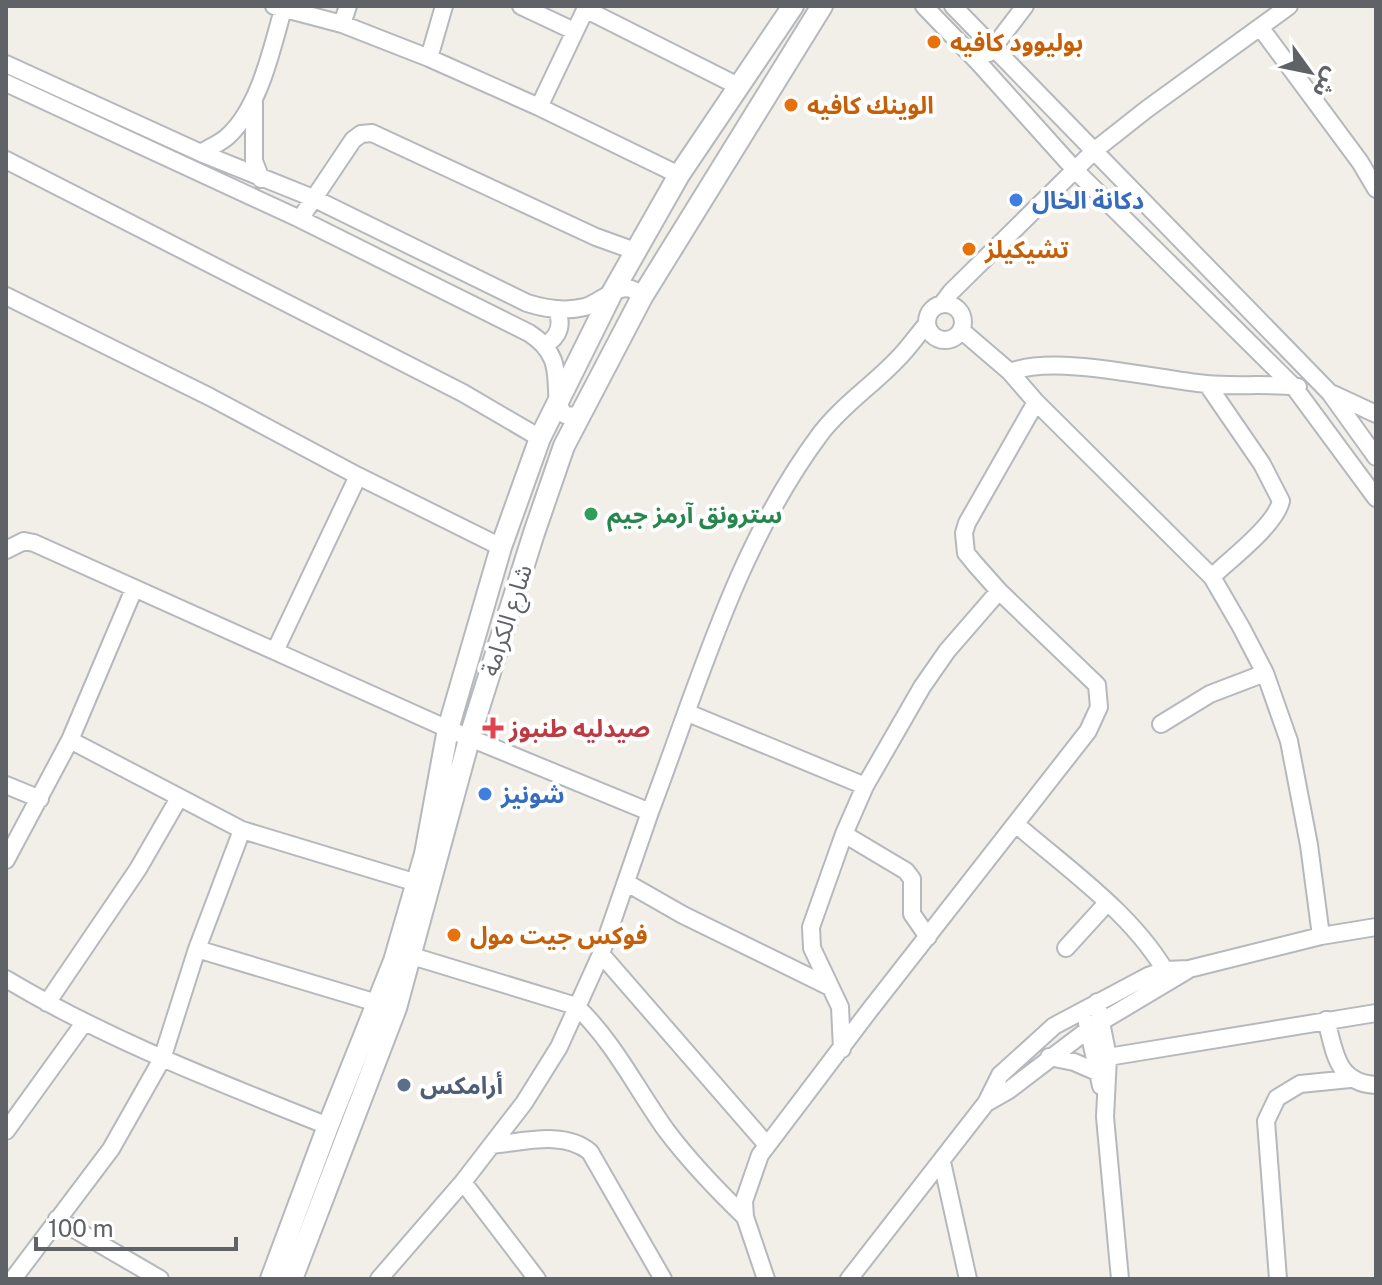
<svg xmlns="http://www.w3.org/2000/svg" width="1382" height="1285" viewBox="0 0 1382 1285" font-family="'Public Sans','Noto Sans Arabic',sans-serif">
	<style>
		.lines { fill: none; stroke-linecap: round; stroke-linejoin: round }
		.minor-casing { stroke: #b5b8bc; stroke-width: 20 }
		.tertiary-casing { stroke: #b5b8bc; stroke-width: 24 }
		.minor { stroke: #fff; stroke-width: 16 }
		.tertiary { stroke: #fff; stroke-width: 20 }
		.food-dot { fill: #e8710a; stroke: #fff; stroke-width: 3 }
		.shop-dot { fill: #3f7fe0; stroke: #fff; stroke-width: 3 }
		.leisure-dot { fill: #2e9e5b; stroke: #fff; stroke-width: 3 }
		.health-dot { fill: #e0444e; stroke: #fff; stroke-width: 3 }
		.service-dot { fill: #5c6f8a; stroke: #fff; stroke-width: 3 }
		.labels { text-anchor: middle; dominant-baseline: central; stroke-width: 8; stroke-linejoin: round; paint-order: stroke }
		.food-label { font-size: 24px; font-weight: bold; fill: #c56008; stroke: #fff; text-anchor: start }
		.shop-label { font-size: 24px; font-weight: bold; fill: #366cbe; stroke: #fff; text-anchor: start }
		.leisure-label { font-size: 24px; font-weight: bold; fill: #27864d; stroke: #fff; text-anchor: start }
		.street-label { font-size: 24px; fill: #5f6368; stroke: #fff }
		.health-label { font-size: 24px; font-weight: bold; fill: #be3a42; stroke: #fff; text-anchor: start }
		.service-label { font-size: 24px; font-weight: bold; fill: #4e5e75; stroke: #fff; text-anchor: start }
	</style>
	<rect width="100%" height="100%" fill="#f1efe8"/>
	<g class="lines">
		<defs>
			<path id="minor" d="M274 6 342 24 429 58 539 107 679 175
				M521 6 574 31
				M924 6 979 63 1075 170 1294 387 1376 498
				M953 6 1330 393 1376 457
				M585 9 738 86
				M342 24 348 6
				M1260 27 1360 162 1376 189
				M989 53 1025 6
				M429 58 444 6
				M6 64 201 153 313 198 527 303C546 309 565 312 585 307 605 301 624 275 642 297
				M6 83 300 219 529 333C573 361 546 395 565 415L579 416
				M254 101V161L261 179
				M539 107 587 6
				M201 153C209 148 220 143 227 137 260 108 272 47 284 6
				M6 160 463 393 540 438
				M300 219 353 140 361 134 372 133 596 237 635 251
				M6 296 210 397 358 476 501 547
				M942 304 951 292 1095 150 1147 109 1289 6
				M927 322a18 18 0 1 1 36 0a18 18 0 1 1-36 0Z
				M961 330 1010 372 1036 402 1212 577 1241 627 1265 673 1289 741 1309 845 1321 936
				M545 345C559 337 563 325 557 310
				M1010 372C1056 354 1154 379 1206 384 1236 387 1268 383 1298 387
				M1207 384 1262 464 1281 501C1275 526 1230 559 1212 577
				M1333 394 1376 414
				M6 550 24 541 34 543 448 729 650 812C699 683 737 545 821 433 845 402 879 381 904 352 912 343 919 333 927 324
				M275 651 358 476
				M688 713 865 786
				M1161 724 1210 694 1265 673
				M70 740 242 830 417 883
				M6 785 40 799
				M1017 825C1070 871 1136 916 1170 979
				M844 834 906 871 912 879V914L928 937
				M6 860 70 740 134 589
				M627 883 683 915 830 987
				M1066 948 1107 903
				M197 949 387 1006
				M601 954 767 1145
				M412 956 576 1006C614 1042 636 1088 666 1130 690 1162 717 1190 745 1217
				M6 979C108 1040 218 1082 328 1126
				M1097 1002 1108 1057 1105 1117 1120 1279
				M47 1003 138 869 179 798
				M1326 1020C1335 1052 1336 1083 1376 1085
				M1087 1023 1101 1086
				M842 1049 840 1007 812 948 811 927 844 834 865 786 922 687 947 651 999 591
				M1049 1057 1074 1062 1097 1072
				M1108 1057 1376 1013
				M988 1102 1009 1090 1089 1029 1188 970
				M6 1131 84 1023
				M492 1145C523 1142 565 1130 590 1152L663 1279
				M942 1162 968 1279
				M463 1182 537 1279
				M57 1219 160 1279
				M13 1279 111 1149 162 1059 197 949 242 830
				M379 1279 463 1182 524 1103 559 1047 601 954 650 812
				M766 1279 745 1217 744 1201 760 1155 869 1011 1088 731 1099 707 1097 685 999 591 975 564 966 553 964 533 967 523 1036 402
				M849 1279 986 1103 1000 1075 1054 1026 1148 976 1165 970 1189 969 1321 936 1376 927
				M1278 1279 1266 1121 1277 1098 1300 1084 1350 1079"/>
			<path id="tertiary" d="M271 1279 328 1126 394 961 425 854 448 729 501 547 540 438 612 293 679 175 793 6
				M292 1279 396 1008 470 736 534 533 564 446 642 297 822 6"/>
		</defs>
		<use href="#minor" class="minor-casing"/>
		<use href="#tertiary" class="tertiary-casing"/>
		<use href="#minor" class="minor"/>
		<use href="#tertiary" class="tertiary"/>
	</g>
	<g class="food-dot">
		<circle cx="934" cy="42" r="8"/>
		<circle cx="791" cy="105" r="8"/>
		<circle cx="969" cy="249" r="8"/>
		<circle cx="454" cy="935" r="8"/>
	</g>
	<g class="shop-dot">
		<circle cx="1016" cy="200" r="8"/>
		<circle cx="485" cy="794" r="8"/>
	</g>
	<circle class="leisure-dot" cx="591" cy="514" r="8"/>
	<path class="health-dot" d="M489 716h8v8h8v8h-8v8h-8v-8h-8v-8h8z"/>
	<circle class="service-dot" cx="404" cy="1085" r="8"/>
	<g class="labels">
		<g class="food-label">
			<text x="950" y="42">بوليوود كافيه</text>
			<text x="807" y="105">الوينك كافيه</text>
			<text x="985" y="249">تشيكيلز</text>
			<text x="470" y="935">فوكس جيت مول</text>
		</g>
		<g class="shop-label">
			<text x="1032" y="200">دكانة الخال</text>
			<text x="501" y="794">شونيز</text>
		</g>
		<g class="leisure-label">
			<text x="607" y="514">سترونق آرمز جيم</text>
		</g>
		<g class="street-label">
			<text transform="translate(506 620) rotate(-72)">شارع الكرامة</text>
		</g>
		<g class="health-label">
			<text x="509" y="728">صيدليه طنبوز</text>
		</g>
		<g class="service-label">
			<text x="420" y="1085">أرامكس</text>
		</g>
	</g>
	<rect width="1382" height="1285" fill="none" stroke="#5f6368" stroke-width="16"/>
	<g transform="translate(1310 72) rotate(123)" stroke="#ffffff" stroke-width="6" paint-order="stroke">
	<path d="M0-6L14 30L0 20L-14 30Z" fill="#5f6368"/>
	<text y="-12" font-size="22" font-weight="bold" text-anchor="middle" fill="#5f6368">ش</text>
	</g>
	<path d="M36 1237v12h200v-12" fill="none" stroke="#5f6368" stroke-width="4"/>
	<text x="48" y="1237" font-size="24" fill="#5f6368" stroke="#ffffff" stroke-width="6" paint-order="stroke">100 m</text>
</svg>
